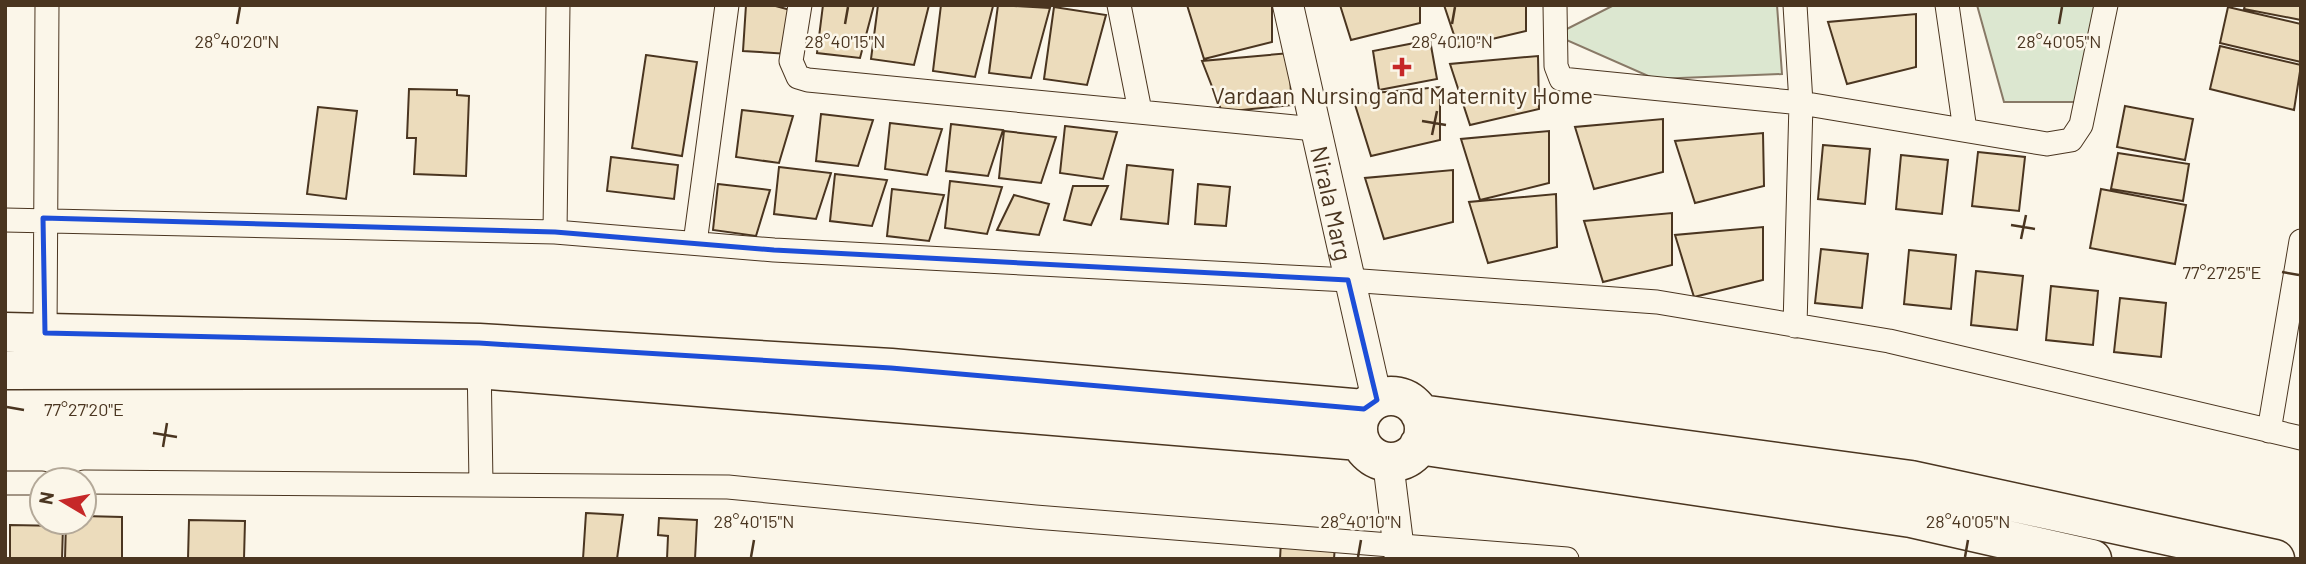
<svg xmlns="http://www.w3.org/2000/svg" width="2306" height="564" viewBox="0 0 2306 564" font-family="Barlow,sans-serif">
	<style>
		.green { fill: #dce7d0; stroke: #887966; stroke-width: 2 }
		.building { fill: #ecdcbc; stroke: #4a3520; stroke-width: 2 }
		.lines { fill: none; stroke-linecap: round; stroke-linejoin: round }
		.minor-casing { stroke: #4a3520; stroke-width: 25 }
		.tertiary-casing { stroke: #4a3520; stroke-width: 32 }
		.trunk-casing { stroke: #4a3520; stroke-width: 41 }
		.minor { stroke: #fbf6e9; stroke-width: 23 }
		.tertiary { stroke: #fbf6e9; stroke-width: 30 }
		.trunk { stroke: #fbf6e9; stroke-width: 38 }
		.marked { fill: none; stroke: #1d4ed8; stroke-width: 5; stroke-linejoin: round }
		.ticks { fill: none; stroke: #4a3520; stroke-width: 2.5 }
		.poi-dot { fill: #c62828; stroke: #fbf6e9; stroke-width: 2.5 }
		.labels { text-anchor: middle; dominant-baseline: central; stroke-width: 5; stroke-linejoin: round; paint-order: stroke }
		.poi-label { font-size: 24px; fill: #4a3520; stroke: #fbf6e9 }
		.street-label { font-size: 24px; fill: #4a3520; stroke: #fbf6e9 }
		.ticks-label { font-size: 18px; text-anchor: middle; fill: #4a3520; stroke: #fbf6e9; stroke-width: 5; stroke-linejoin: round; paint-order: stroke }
	</style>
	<rect width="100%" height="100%" fill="#fbf6e9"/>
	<path class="green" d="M1614 5H1777L1782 74 1655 79 1555 35Z
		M1977 5H2103L2086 102H2004Z"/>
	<path class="building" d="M746 5H772L794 11 789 54 743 51Z
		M823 5H874L860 58 817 53Z
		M878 5H929L914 65 871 59Z
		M941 5 993 6 975 77 933 71Z
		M998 5 1050 8 1031 78 989 73Z
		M1187 5H1272V42L1204 59Z
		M1340 5H1420V23L1351 40Z
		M1444 5H1526V31L1458 47Z
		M2245 5H2301V20L2244 9Z
		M1054 7 1106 15 1087 85 1044 79Z
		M2228 7 2301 24V62L2220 43Z
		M1916 14V67L1847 84 1828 22Z
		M1430 40 1437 79 1379 90 1373 51Z
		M2220 46 2301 65 2294 110 2210 89Z
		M1290 53 1291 105 1222 112 1202 61Z
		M646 55 697 62 682 156 632 148Z
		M1538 56 1539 109 1470 125 1450 64Z
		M1440 87V140L1371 156 1352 95Z
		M409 89 457 90V95L469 96 466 176 414 174 416 138H407Z
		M2125 106 2193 119 2185 160 2117 147Z
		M318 107 357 111 346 199 307 194Z
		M742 110 793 116 779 163 736 157Z
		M821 114 873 120 858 166 816 161Z
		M1663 119V172L1594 189 1575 127Z
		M890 123 942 129 927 175 885 169Z
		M951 124 1003 130 988 176 946 171Z
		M1065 126 1117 132 1103 179 1060 173Z
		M1004 131 1056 137 1041 183 999 178Z
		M1549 131V183L1480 200 1461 139Z
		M1763 133 1764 186 1695 203 1675 141Z
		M1823 145 1870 149 1865 204 1818 199Z
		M1978 152 2025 157 2019 211 1972 206Z
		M2118 153 2189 164 2183 201 2111 189Z
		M1901 155 1948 160 1942 214 1896 209Z
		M611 157 678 165 674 199 607 191Z
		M1127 165 1173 170 1168 224 1121 219Z
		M779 167 831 173 816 219 774 214Z
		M1453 170V222L1384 239 1365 178Z
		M835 174 887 180 872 226 830 221Z
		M950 181 1002 187 987 234 945 228Z
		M718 184 770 190 756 236 713 230Z
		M1198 184 1230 187 1226 226 1195 224Z
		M1073 186H1108L1091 225 1064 220Z
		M892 189 944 195 929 241 887 236Z
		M2101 189 2186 205 2175 264 2090 248Z
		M1556 194 1557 247 1488 263 1469 202Z
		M1014 195 1049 204 1039 235 997 230Z
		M1672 213V265L1603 282 1584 221Z
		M1763 227V280L1694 297 1675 235Z
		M1821 249 1868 254 1862 308 1815 303Z
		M1909 250 1956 255 1951 309 1904 304Z
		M1976 271 2023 276 2017 330 1971 325Z
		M2051 286 2098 291 2093 345 2046 340Z
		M2120 298 2166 303 2161 357 2114 352Z
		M586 513 623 515 617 559H583Z
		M84 516 122 517V559H65L66 522H84Z
		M659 518 697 520 695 559H667L668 536 658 535Z
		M189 520 245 521 244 559H188Z
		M10 525 63 526 62 559H10Z
		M1281 541 1335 545 1334 559H1280Z"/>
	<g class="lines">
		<defs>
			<path id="minor" d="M800 5 791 61 798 77 808 80 1315 129
				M1119 5 1140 111
				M1555 5 1556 66 1561 79 1801 103 2047 144 2071 140 2081 125 2106 5
				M1795 5 1801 103 1795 326
				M1947 5 1965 130
				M5 220 555 232 774 250 1348 280 1657 302 1889 341 2301 438
				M555 232 558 5
				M695 243 727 5
				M45 333 47 5
				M479 358 481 484
				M2269 431 2301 241
				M84 482 728 487 1035 517 1567 559
				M5 483H42"/>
			<g id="tertiary">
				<path id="s1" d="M1288 5 1377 400"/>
				<path d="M1388 462 1400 559"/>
			</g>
			<path id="trunk" d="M5 332 479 343 891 368 1364 409
				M5 370 478 369 1360 441
				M1358 429a33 33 0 1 1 66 0a33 33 0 1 1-66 0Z
				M1420 414 1911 480 2275 559
				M1419 445 1911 518 2092 559"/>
		</defs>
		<use href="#minor" class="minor-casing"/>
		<use href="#tertiary" class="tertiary-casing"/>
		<use href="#trunk" class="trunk-casing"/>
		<use href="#minor" class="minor"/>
		<use href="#tertiary" class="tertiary"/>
		<use href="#trunk" class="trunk"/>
	</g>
	<path class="marked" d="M43 218 555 232 774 250 1348 280 1377 400 1364 409 891 368 479 343 45 333Z"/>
	<path class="ticks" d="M237 24 240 7M845 24 848 7M1452 24 1455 7M2059 24 2062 7M1422 121 1446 125M1432 135 1437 111M2011 225 2035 229M2021 239 2026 215M2282 272 2299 275M7 407 24 410M153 433 177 437M163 447 167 423M751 557 754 540M1358 557 1361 540M1965 557 1968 540"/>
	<path class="poi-dot" d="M1398.5 56.5h7v7h7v7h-7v7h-7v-7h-7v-7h7z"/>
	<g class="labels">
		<g class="poi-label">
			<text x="1402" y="94">Vardaan Nursing and Maternity Home</text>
		</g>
		<g class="street-label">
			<text stroke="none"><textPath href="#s1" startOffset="203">Nirala Marg</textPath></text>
		</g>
	</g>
	<g class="ticks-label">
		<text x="237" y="48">28°40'20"N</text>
		<text x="845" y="48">28°40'15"N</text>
		<text x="1452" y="48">28°40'10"N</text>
		<text x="2059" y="48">28°40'05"N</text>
		<text x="2222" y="279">77°27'25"E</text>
		<text x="84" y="416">77°27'20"E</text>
		<text x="1361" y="528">28°40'10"N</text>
		<text x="1968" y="528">28°40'05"N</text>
		<text x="754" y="528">28°40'15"N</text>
	</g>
	<rect width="2306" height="564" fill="none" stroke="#4a3520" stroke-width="14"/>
	<g transform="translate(63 501) rotate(280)"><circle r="33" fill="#fbf6e9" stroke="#b4a999" stroke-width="2"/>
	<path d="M0-5L12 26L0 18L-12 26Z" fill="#c62828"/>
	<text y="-10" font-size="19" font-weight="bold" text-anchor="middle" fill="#4a3520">N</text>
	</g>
</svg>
